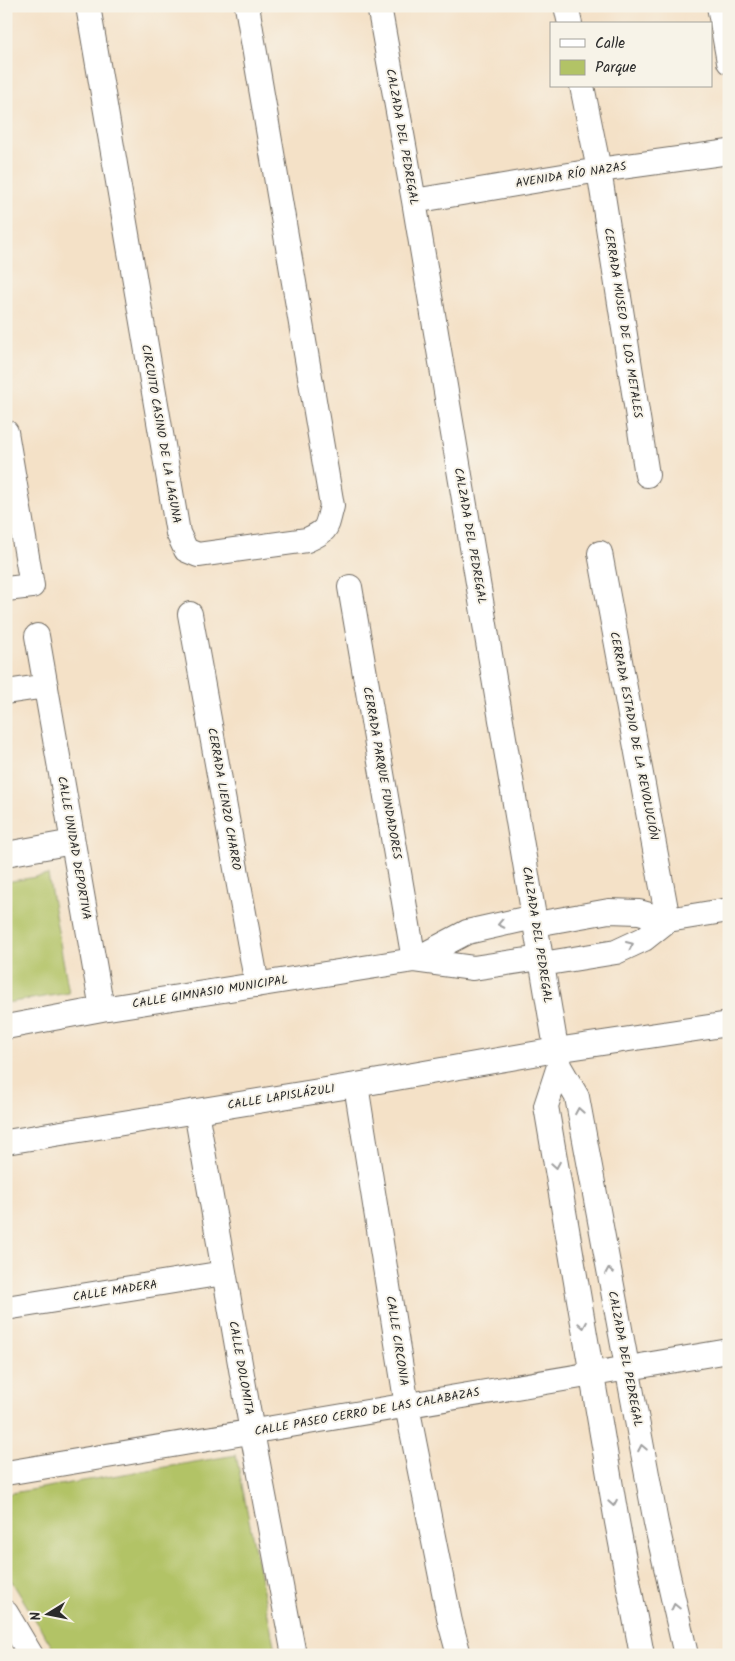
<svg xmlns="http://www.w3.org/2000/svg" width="735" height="1661" viewBox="0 0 735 1661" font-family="Kalam,sans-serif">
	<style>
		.green { fill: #b2c366; stroke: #6e7748 }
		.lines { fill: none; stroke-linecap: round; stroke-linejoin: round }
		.minor-casing { stroke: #716b62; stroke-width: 26 }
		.minor { stroke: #fff; stroke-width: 24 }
		.oneway { stroke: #a0a0a0 }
		.labels { text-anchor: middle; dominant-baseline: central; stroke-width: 4; stroke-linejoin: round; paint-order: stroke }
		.street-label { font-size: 12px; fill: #2b2b2b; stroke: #f7f3e8 }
	</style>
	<rect width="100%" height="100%" fill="#f7f3e8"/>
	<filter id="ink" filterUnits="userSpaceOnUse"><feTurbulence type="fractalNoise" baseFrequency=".02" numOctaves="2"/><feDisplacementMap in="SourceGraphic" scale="10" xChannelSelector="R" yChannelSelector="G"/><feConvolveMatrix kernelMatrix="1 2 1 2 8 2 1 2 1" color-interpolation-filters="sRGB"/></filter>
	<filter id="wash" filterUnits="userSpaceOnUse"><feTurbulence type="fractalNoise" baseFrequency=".0096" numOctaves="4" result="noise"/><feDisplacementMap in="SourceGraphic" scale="20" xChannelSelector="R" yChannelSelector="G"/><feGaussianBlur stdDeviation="1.12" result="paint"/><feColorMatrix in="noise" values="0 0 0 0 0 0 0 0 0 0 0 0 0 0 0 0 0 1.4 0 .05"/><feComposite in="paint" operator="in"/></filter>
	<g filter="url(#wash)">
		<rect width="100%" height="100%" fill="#f4e1c7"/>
		<path class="green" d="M48 875 69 993 6 1003V882Z
			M236 1455 276 1655H57L6 1572V1494Z"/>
	</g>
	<g filter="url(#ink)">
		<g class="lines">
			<defs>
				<path id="minor" d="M88 6 178 533 186 550 198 555 307 540C329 530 326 528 332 506L247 6
					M379 6 414 201 559 1066 577 1097 656 1523 686 1655
					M566 6 570 24
					M719 6 729 62
					M582 86 599 170 647 475
					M414 201 599 170 729 152
					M6 432 32 586 6 589
					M600 553 668 920
					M350 587 414 960
					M190 614 257 985
					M37 636 102 1009
					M6 692 46 686
					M6 854 73 842
					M536 924 609 911 639 912 668 920 729 910
					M414 960 467 932 534 917
					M542 964 616 952 644 939 668 920
					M6 1027 102 1009 414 960 473 968 541 958
					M559 1066 546 1106 617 1522 642 1655
					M356 1085 407 1406 450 1622 459 1655
					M196 1111 252 1432 294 1655
					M6 1142 356 1085 556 1050 729 1024
					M6 1308 224 1273
					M6 1473 729 1351
					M6 1613 31 1655"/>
			</defs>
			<use href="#minor" class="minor-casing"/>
			<use href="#minor" class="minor"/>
		</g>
		<defs><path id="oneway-chevron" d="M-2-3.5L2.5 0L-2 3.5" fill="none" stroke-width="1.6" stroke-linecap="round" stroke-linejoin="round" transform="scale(1.25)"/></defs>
		<g class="oneway">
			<use href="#oneway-chevron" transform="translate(501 924) rotate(168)"/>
			<use href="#oneway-chevron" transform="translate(630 945) rotate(-24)"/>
			<use href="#oneway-chevron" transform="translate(579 1111) rotate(-100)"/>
			<use href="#oneway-chevron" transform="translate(556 1165) rotate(80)"/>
			<use href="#oneway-chevron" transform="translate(609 1271) rotate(-100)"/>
			<use href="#oneway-chevron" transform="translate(583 1325) rotate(80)"/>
			<use href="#oneway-chevron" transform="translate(642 1448) rotate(-101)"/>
			<use href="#oneway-chevron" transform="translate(613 1503) rotate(80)"/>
			<use href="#oneway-chevron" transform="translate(675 1607) rotate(-103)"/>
		</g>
	</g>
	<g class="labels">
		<g class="street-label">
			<text transform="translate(402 137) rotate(80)">CALZADA DEL PEDREGAL</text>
			<text transform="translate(571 175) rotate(-9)">AVENIDA RÍO NAZAS</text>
			<text transform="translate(623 323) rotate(81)">CERRADA MUSEO DE LOS METALES</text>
			<text transform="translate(161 434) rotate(80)">CIRCUITO CASINO DE LA LAGUNA</text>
			<text transform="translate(470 536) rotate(80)">CALZADA DEL PEDREGAL</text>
			<text transform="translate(634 736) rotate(79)">CERRADA ESTADIO DE LA REVOLUCIÓN</text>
			<text transform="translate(382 773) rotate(80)">CERRADA PARQUE FUNDADORES</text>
			<text transform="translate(224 799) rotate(80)">CERRADA LIENZO CHARRO</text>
			<text transform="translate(74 848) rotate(80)">CALLE UNIDAD DEPORTIVA</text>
			<text transform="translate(537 935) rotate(81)">CALZADA DEL PEDREGAL</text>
			<text transform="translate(210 992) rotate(-9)">CALLE GIMNASIO MUNICIPAL</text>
			<text transform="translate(281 1097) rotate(-9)">CALLE LAPISLÁZULI</text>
			<text transform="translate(115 1291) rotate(-9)">CALLE MADERA</text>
			<text transform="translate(397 1341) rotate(81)">CALLE CIRCONIA</text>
			<text transform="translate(625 1359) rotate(79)">CALZADA DEL PEDREGAL</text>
			<text transform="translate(241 1368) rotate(80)">CALLE DOLOMITA</text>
			<text transform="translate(367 1412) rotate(-10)">CALLE PASEO CERRO DE LAS CALABAZAS</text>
		</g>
	</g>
	<rect width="735" height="1661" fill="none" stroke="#f7f3e8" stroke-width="25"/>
	<rect x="550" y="22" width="162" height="65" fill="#f7f3e8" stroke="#a5a39c"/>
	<rect x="560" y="39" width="25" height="8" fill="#ffffff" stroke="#a5a39c"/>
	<text x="595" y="48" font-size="15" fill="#2b2b2b">Calle</text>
	<rect x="560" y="60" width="25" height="15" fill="#b2c366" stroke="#a5a39c"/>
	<text x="595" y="72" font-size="15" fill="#2b2b2b">Parque</text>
	<g transform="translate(48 1614) rotate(260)" stroke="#f7f3e8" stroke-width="4" paint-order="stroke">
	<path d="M0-4L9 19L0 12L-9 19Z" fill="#2b2b2b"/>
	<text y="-8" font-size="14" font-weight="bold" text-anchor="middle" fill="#2b2b2b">N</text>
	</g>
</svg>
